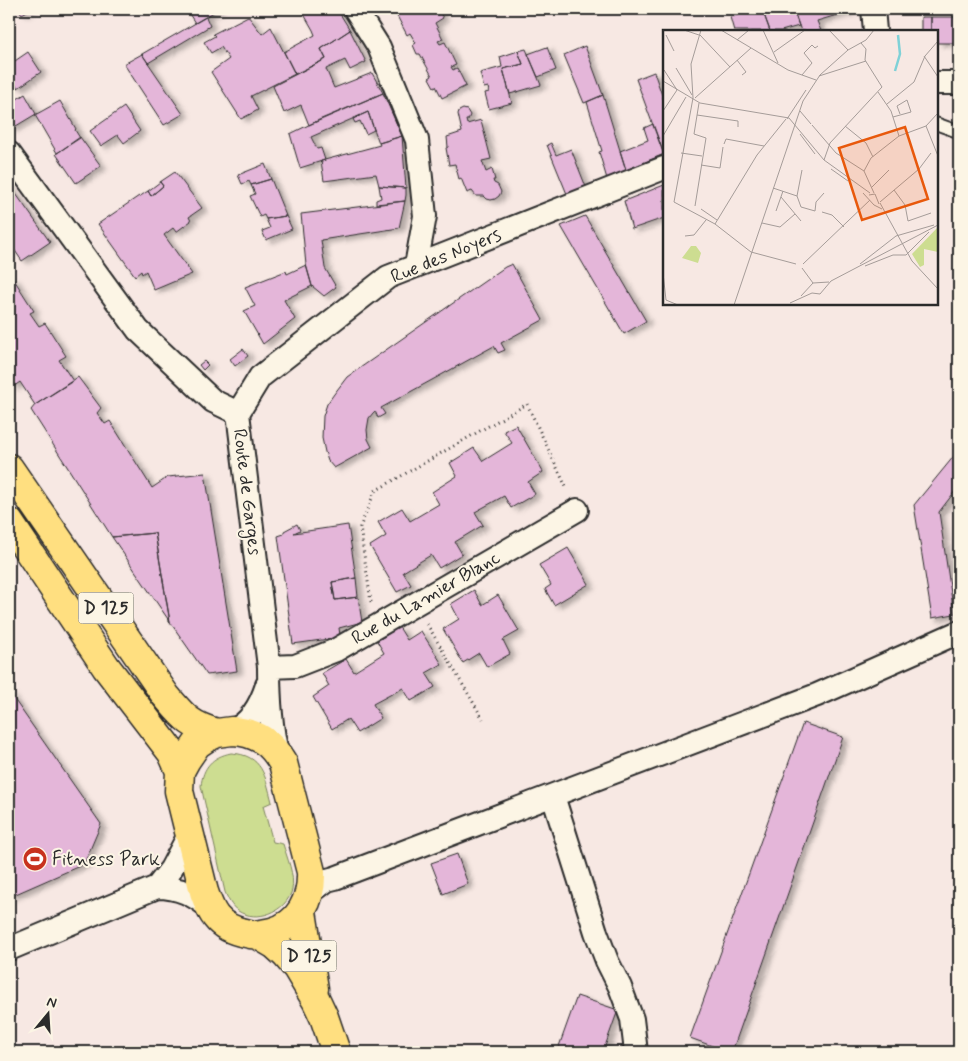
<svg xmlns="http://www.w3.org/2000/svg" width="968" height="1061" viewBox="0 0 968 1061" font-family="Mynerve,sans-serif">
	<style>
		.green { fill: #cddd91; stroke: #7c845e }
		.building { fill: #e4b6d9; stroke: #2b2b2b; filter: url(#shadow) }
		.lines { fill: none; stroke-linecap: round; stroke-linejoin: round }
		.service-casing { stroke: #2b2b2b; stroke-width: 15 }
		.minor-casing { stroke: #2b2b2b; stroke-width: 26 }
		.primary-casing { stroke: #2b2b2b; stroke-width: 31 }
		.path { stroke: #2b2b2b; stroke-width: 3; stroke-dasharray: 1 4; stroke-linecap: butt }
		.service { stroke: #fcf5e5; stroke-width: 11 }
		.minor { stroke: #fcf5e5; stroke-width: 22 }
		.primary { stroke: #ffdf80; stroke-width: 28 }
		.labels { text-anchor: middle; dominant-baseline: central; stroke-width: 4; stroke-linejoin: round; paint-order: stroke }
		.shield { fill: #fcf5e5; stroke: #6a6863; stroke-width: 1 }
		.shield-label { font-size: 18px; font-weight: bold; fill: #2b2b2b }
		.street-label { font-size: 19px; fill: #2b2b2b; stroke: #fcf5e5 }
		.poi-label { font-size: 19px; fill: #2b2b2b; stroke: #fcf5e5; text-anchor: start }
		.inset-river { fill: none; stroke: #7fd1d7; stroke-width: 2.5 }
		.inset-road { fill: none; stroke: #a59c99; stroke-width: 1 }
		.view { fill: #e8590c; fill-opacity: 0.15; stroke: #e8590c; stroke-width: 2.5 }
		.inset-edge { fill: none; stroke: #2b2b2b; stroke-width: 2.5 }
	</style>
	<defs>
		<filter id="shadow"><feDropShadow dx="5.5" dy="3" stdDeviation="2.5" flood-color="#0004"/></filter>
	</defs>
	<rect width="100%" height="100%" fill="#f7e8e3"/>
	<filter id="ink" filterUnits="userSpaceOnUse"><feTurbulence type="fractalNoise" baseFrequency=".02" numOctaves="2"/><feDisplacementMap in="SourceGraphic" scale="10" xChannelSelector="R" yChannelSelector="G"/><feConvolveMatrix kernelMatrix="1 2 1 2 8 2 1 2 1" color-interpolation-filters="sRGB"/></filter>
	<g filter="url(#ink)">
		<path class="green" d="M231 753C263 755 265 776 272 802L263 806 273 842 283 844C287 858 295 875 292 890 286 912 257 923 238 911 231 906 228 899 225 892L201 786C203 767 212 757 231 753Z"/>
		<path class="building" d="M18 9H31L22 14Z
			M186 9H219L195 23Z
			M301 9H337L350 30 321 49 326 59 295 74 284 52 315 35 313 30Z
			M407 9H438L443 18 435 23 443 39 438 41 440 44 445 42 456 65 451 67 453 70 457 68 466 86 442 98 436 86 434 87 429 78 432 76 420 54H417L413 45 416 43 410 33 407 35 396 14Z
			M762 9 770 31H734L730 17Z
			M762 9H793L799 26 781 31H770Z
			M793 9H857L817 21 821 31H801Z
			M248 16 262 34 271 27 295 74 251 96 258 110 241 119 211 72 229 59 221 47 211 53 204 42 215 36 213 34Z
			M206 17 210 26 148 63 142 54Z
			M921 17H931V31H921Z
			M931 17H956L957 43H937V31H931Z
			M350 30 366 62 350 70 345 60 326 69 334 88 372 73 383 93 309 125 301 105 284 113 273 86 326 59 321 49Z
			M585 46 603 95 584 103 564 55Z
			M547 47 556 70 538 77 528 54Z
			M526 49 541 85 510 94 503 69 523 64 518 51Z
			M518 51 523 64 503 69 512 103 489 109 485 93 489 92 488 87 484 88 480 73 502 67 500 57Z
			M28 52 41 72 18 88 13 82 9 85V65Z
			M142 54 183 114 164 125 124 64Z
			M654 72 664 101V155L636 79Z
			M383 93 402 136 379 143 368 112 311 137 317 149 321 148 325 160 300 168 290 134 319 120Z
			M25 94 36 114 11 129 9 127V104Z
			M603 95 626 170 607 179 599 152 602 151 587 102Z
			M60 101 76 129 75 130 80 138 57 153 35 115Z
			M124 107 140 131 124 143 118 135 101 146 90 131Z
			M463 109 467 110 470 115 468 120H466L467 124 481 120 491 159 482 161 486 172 492 169 495 180H493L494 183 498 185 501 192 499 196 495 199 491 200 487 199 484 196H476L472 191 467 193 461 178 459 179 455 164 449 165 446 148 448 147 447 137 462 132 458 114 459 111Z
			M368 112 374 130 366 134 360 121 355 123 353 119Z
			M653 124 664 154 626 170 620 151 648 140 644 128Z
			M402 136 406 188 379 186 376 174 324 181 321 161 380 145 379 143Z
			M80 137 101 166 76 183 56 154Z
			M551 143 556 155 571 149 586 187 567 194 547 145Z
			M265 164 271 179 251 185 249 181 242 184 238 175Z
			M175 172 202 208 189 217 191 221 176 232 173 228 164 235 192 274 154 290 146 271 142 274 141 271 135 276 98 224 139 196V197L148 191 151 196 163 186 160 182Z
			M271 179 286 216 266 219 264 215 260 217 250 196 255 194 251 185Z
			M160 182 163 186 151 196 148 191Z
			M9 184 50 242 22 261 9 242Z
			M664 185V218L632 229 624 201Z
			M379 186 406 188V195L405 201 376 204V200L381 198Z
			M405 201 399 228 321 240 325 268 336 287 324 296 312 286 306 265 301 214Z
			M286 216 292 229 266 240 262 231 270 228 266 219Z
			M585 216 646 321 624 334 561 226Z
			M512 264 543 320 501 343 505 350 498 353 494 346 381 408 385 414 378 418 375 411 373 413 369 418 367 430 368 439 372 447 334 468 328 461 325 452 322 438 323 416 327 404 334 394 347 377 505 267Z
			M306 265 312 286 284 300 295 319 263 344 244 311 255 306 245 287 286 271 287 274Z
			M13 278 34 311 30 313 39 326 45 323 66 356 59 360 73 381 35 405 20 382 13 387 9 380V281Z
			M243 349 248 356 235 366 230 359Z
			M204 361 208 365 203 370 199 365Z
			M78 377 101 408 97 413 105 424 110 421 152 488 168 477 205 473 237 671 207 675 170 622 155 533 112 537 31 410 35 405Z
			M516 425 543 472 528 482 535 494 511 508 504 496 475 512 483 525 455 542 462 554 439 568 431 555 403 572 411 585 397 592 370 546 386 536 378 522 402 508 410 521 439 504 432 492 457 476 450 463 474 448 483 461 512 443 504 431Z
			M959 450V486L939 512 954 614 932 618 914 505Z
			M297 524 300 530 294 533 348 525 356 578 332 582 335 600 358 597 362 622 339 628 340 635 336 638 293 644 278 536 284 534V531Z
			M155 533 170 622 112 537Z
			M568 548 589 584 554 605 545 589 551 585 539 565Z
			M356 578 358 597 335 600 332 582Z
			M474 590 482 605 498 595 519 631 503 640 510 654 487 667 479 653 463 663 443 629 459 619 451 604Z
			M399 627 407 640 421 631 442 664 426 673 435 687 411 701 403 688 373 704 381 718 357 733 348 719 332 729 313 697 329 686 322 673 346 659 354 672 384 653 377 641Z
			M9 692 101 824 84 864 9 897Z
			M803 723 843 737 732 1052H729L690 1038Z
			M457 854 468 884 443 894 431 863Z
			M577 996 618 1010 603 1052H557Z"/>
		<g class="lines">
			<defs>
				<path id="service" d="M937 124 959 132"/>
				<path id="minor" d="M355 9 379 47 417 140 425 216 416 266
					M873 9 875 31
					M937 83H959
					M9 153 138 330 213 401 238 413 269 667C269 696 270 724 277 752
					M238 413 260 377 388 277 664 168
					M269 667 295 666 336 650 577 510
					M232 731C251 723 261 704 267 685
					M553 796 596 932 607 961 620 987 632 1019 636 1052
					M157 887 171 869 189 835
					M310 893 327 880 335 878 817 695 959 632
					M9 949 157 887C179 887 194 895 210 908"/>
				<path id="primary" d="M9 468 166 696C184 717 189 725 217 733
					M9 522 106 667 172 753 180 771
					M232 731C256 732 271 742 283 763L311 872C312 899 300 924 272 932 262 934 256 936 246 933 234 931 223 926 216 917 210 910 207 900 204 892L179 791 180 771 186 760 197 744 206 738 217 733Z
					M302 912 314 989
					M258 935 275 945 286 955 297 968 316 1000 324 1017 336 1052"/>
			</defs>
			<use href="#service" class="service-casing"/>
			<use href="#minor" class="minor-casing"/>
			<use href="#primary" class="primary-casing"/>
			<path class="path" d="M371 602 360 527 375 491 527 404 567 489
				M427 624 483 719"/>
			<use href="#service" class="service"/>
			<use href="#minor" class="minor"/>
			<use href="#primary" class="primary"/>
		</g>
	</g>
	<defs>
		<symbol id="stadium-disc" viewBox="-11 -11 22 22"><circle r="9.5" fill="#c8321e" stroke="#fcf5e5"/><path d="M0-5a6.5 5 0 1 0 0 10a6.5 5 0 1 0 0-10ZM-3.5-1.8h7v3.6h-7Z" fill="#fff"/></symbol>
	</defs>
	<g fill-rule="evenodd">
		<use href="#stadium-disc" x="21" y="845" width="28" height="28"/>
	</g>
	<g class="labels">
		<g class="shield">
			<rect x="78.5" y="592.5" width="55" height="31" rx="4"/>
			<rect x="281.5" y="940.5" width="55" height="31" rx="4"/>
		</g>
		<g class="shield-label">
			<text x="106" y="608">D 125</text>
			<text x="309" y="956">D 125</text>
		</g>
		<g class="street-label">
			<text transform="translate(446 256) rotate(-22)">Rue des Noyers</text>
			<text transform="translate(247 492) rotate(83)">Route de Garges</text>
			<text transform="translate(426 598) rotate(-30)">Rue du Lamier Blanc</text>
		</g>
		<g class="poi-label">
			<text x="52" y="859">Fitness Park</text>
		</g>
	</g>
	<g transform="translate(663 30)">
		<rect width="275" height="275" fill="#f7e8e3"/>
		<path d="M275 197V222L261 219V235L257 237 249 224ZM28 216H33L38 223 35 233 19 228Z" fill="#cddd91"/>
		<path class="inset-river" d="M232 41 237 24 235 5"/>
		<path class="inset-road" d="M21 0 36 5M38 0 28 34 30 68 11 172 52 194 88 222 133 234M58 0 125 40 153 50M100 0 115 33M166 0 185 20M3 5 11 21M37 5 67 37M74 10 86 0M111 22 142 0M261 26 275 47M74 30 83 42 79 45M13 38 29 65M139 45 149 33 141 23 149 15 152 18 155 16M156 46 203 31M0 51 37 73 126 88 161 130 207 163M215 62 228 81 236 106M32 68 88 18M224 74 251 52 262 26 275 11M0 81 14 60 1 40M137 81 148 94M34 85 75 91V97M230 87 248 82 244 70 234 76 237 84M124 89 143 60M149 95 173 123 201 141 211 163M182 96 203 113 210 127M263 96 275 126M137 104 152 124M0 106 23 67M61 114 63 109 101 116M18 123 39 126M161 130 167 113 219 57 202 30 203 19 198 13M38 135 57 138 60 117M168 139 185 151M201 141 208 128 236 106 263 96 275 83M209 157 226 140M110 158 134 166M231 160 242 175 245 191 268 183M200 163 211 175 219 179M206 165 212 164 216 174M134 166 138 177 152 181 153 172 161 163M134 166 139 140M118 167 138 191M217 172 256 139 268 123M217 173 249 231 275 259M32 176 43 108 31 104 36 73M38 179 54 190M113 181 120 161M159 182 169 185 181 197M99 193 117 197 132 184M52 194 94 125 123 89M22 206 31 205 43 190M140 234 207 170M197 234 233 206 271 195M202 236 230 225H243L266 202M139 238 150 253M0 243 3 270 15 275M138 266 150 253 166 252M127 273 149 263 157 264 168 251 275 195M71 275 140 71 157 45 185 20 203 10 211 0"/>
		<path class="view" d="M242 97 265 169 199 190 176 118Z"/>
		<rect width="275" height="275" class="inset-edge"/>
	</g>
	<rect width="968" height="1061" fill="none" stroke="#fcf5e5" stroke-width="30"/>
	<rect x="15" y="15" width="938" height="1031" fill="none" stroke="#2b2b2b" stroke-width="2" filter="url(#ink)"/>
	<g transform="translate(48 1014) rotate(18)" stroke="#fcf5e5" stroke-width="4" paint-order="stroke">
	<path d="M0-4L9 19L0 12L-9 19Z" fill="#2b2b2b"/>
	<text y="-8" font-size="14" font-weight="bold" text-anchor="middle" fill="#2b2b2b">N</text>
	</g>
</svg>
